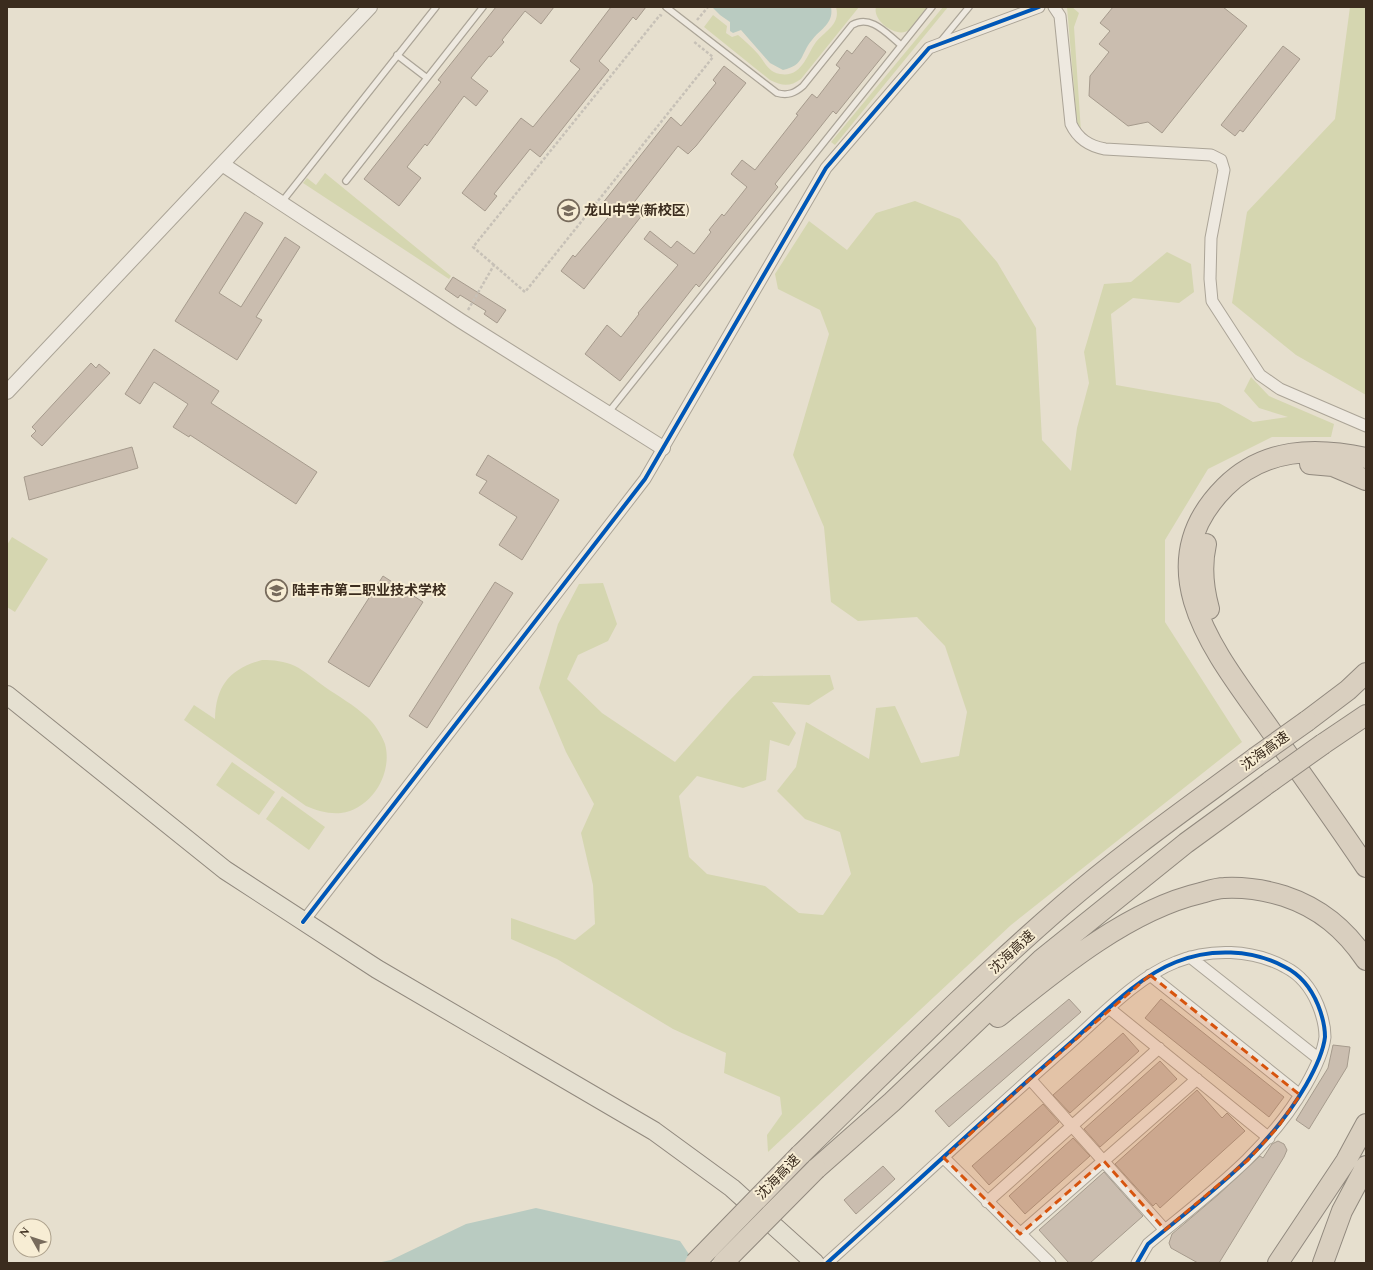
<svg xmlns="http://www.w3.org/2000/svg" width="1373" height="1270" viewBox="0 0 1373 1270" font-family="Spectral,'Noto Sans SC',serif">
	<style>
		.green { fill: #d5d6b0 }
		.water { fill: #b9cbc1 }
		.building { fill: #cabdaf; stroke: #a69b8d }
		.lines { fill: none; stroke-linecap: round; stroke-linejoin: round }
		.service-casing { stroke: #aba497; stroke-width: 8 }
		.minor-casing { stroke: #aba497; stroke-width: 13 }
		.tertiary-casing { stroke: #aba497; stroke-width: 16 }
		.primary-casing { stroke: #91897e; stroke-width: 20 }
		.motorway-casing { stroke: #91897e; stroke-width: 22 }
		.path { stroke: #c7c1b7; stroke-width: 2.5; stroke-dasharray: 3 2; stroke-linecap: butt }
		.service { stroke: #eee9e0; stroke-width: 5.5 }
		.minor { stroke: #eee9e0; stroke-width: 11 }
		.tertiary { stroke: #eee9e0; stroke-width: 14 }
		.primary { stroke: #e5e0d1; stroke-width: 18 }
		.motorway { stroke: #d9cfbf; stroke-width: 20 }
		.motorway-bridge-casing { stroke: #91897e; stroke-width: 22; stroke-linecap: butt }
		.motorway-bridge { stroke: #d9cfbf; stroke-width: 20 }
		.cycleway-casing { stroke: #f7edd4; stroke-width: 6 }
		.cycleway { stroke: #0057b8; stroke-width: 4 }
		.marked { fill: #d7540e; fill-opacity: 0.2; stroke: #d7540e; stroke-width: 3; stroke-dasharray: 8 5; stroke-linejoin: round }
		.labels { text-anchor: middle; dominant-baseline: central; stroke-width: 4; stroke-linejoin: round; paint-order: stroke }
		.poi-label { font-size: 14px; font-weight: bold; fill: #3b2c1e; stroke: #f7edd4; text-anchor: start }
		.street-label { font-size: 14px; fill: #3b2c1e; stroke: #f7edd4 }
	</style>
	<rect width="100%" height="100%" fill="#e6dfce"/>
	<path class="green" d="M836 7H859L801 79C790 87 782 86 770 80L704 27 713 15 727 26 726 33 732 37 738 35C745 41 752 47 758 54 765 62 768 72 780 74 802 78 807 54 816 42 825 31 841 24 836 7Z
		M876 7H927C922 14 916 25 909 30 897 39 872 21 876 7Z
		M943 7H948L835 145 831 142Z
		M1067 7H1072L1079 13 1074 27 1081 132 1077 124Z
		M1350 7H1366V395L1296 355 1232 303 1247 212 1335 119Z
		M325 173 451 276 449 279 303 183 307 178 316 185Z
		M915 201 960 219 997 262 1036 328 1042 440 1071 471 1077 428 1089 383 1084 352 1104 284 1131 282 1167 252 1191 264 1194 292 1179 303 1133 298 1111 314 1116 385 1219 403 1253 422 1288 417 1259 408 1244 391 1251 377 1269 396 1334 424 1331 437H1272L1208 469 1165 540V622L1242 742 1011 925 768 1152 767 1135 782 1114 780 1097 724 1073 726 1053 673 1029 557 959 511 939V918L575 940 595 924 593 885 581 833 594 804 566 752 539 688 558 624 579 584 603 583 617 624 608 641 578 655 567 679 602 713 675 762 730 700 753 676 830 675 834 689 809 705 772 702 796 733 789 746 770 740 766 780 743 788 697 776 679 796 689 857 707 874 765 886 799 913 823 915 851 874 840 832 805 819 777 791 796 767 806 722 869 759 876 708 895 706 921 763 959 756 967 712 945 646 917 617 858 621 831 602 824 527 793 455 829 334 820 310 778 289 775 274 809 221 847 250 876 213Z
		M12 537 48 559 15 612 7 607V545Z
		M262 660C274 660 284 661 295 666 305 671 315 680 325 687 338 696 354 705 367 717 375 724 381 734 385 744 393 773 372 809 341 813 328 814 318 811 306 806L184 720 194 705 215 719C216 685 230 669 262 660Z
		M232 762 275 792 259 815 216 785Z
		M282 796 325 827 309 850 266 819Z"/>
	<path class="water" d="M712 7H831C834 24 820 29 812 40 800 54 805 65 783 70L770 63 741 30 733 33 730 31V22L720 15Z
		M536 1208 680 1241 695 1263H377L391 1260 466 1224Z"/>
	<path class="building" d="M496 7H554L541 24 525 11 502 40 504 42 491 57 489 56 471 78 488 91 476 106 464 96 427 146 425 144 407 167 421 178 399 206 364 179 441 82 438 80Z
		M611 7H646L636 20 633 17 599 61 609 70 540 157 530 149 494 194 497 196 485 211 462 193 521 118 533 127 580 69 570 61Z
		M1113 7H1223L1247 26 1162 133 1148 122 1128 126 1089 96 1090 76 1109 52 1099 44 1110 31 1100 23Z
		M866 36 886 52 836 114 833 111 775 184 778 187 699 287 696 284 620 381 585 354 607 325 621 337 639 314 638 313 678 265 644 239 650 231 671 248 677 241 694 254 711 232 709 230 722 214 724 216 747 187 731 174 742 160 755 170 798 115 796 114 812 94 817 98 840 68 836 65 847 50 852 54Z
		M1283 46 1300 59 1243 132 1240 130 1235 136 1221 125Z
		M724 66 746 83 696 146 688 154 678 146 632 205 643 214 584 289 561 271 573 255 575 257 612 213 602 204 671 117 681 126 716 83 713 80Z
		M245 212 263 223 219 293 241 307 285 237 300 247 256 317 262 320 237 360 175 321Z
		M453 277 506 310 497 323 484 314 486 311 460 295 458 298 445 289Z
		M154 349 219 391 211 403 317 472 296 504 190 435 189 437 173 427 188 404 154 382 140 404 125 394Z
		M91 363 96 368 99 364 110 373 42 446 31 436 36 431 32 427Z
		M132 447 138 468 29 500 24 477Z
		M488 455 559 500 522 560 499 545 517 517 479 493 487 481 476 475Z
		M383 576 423 602 369 687 328 662Z
		M495 582 513 593 427 728 409 716Z
		M1069 999 1081 1012 949 1127 935 1111Z
		M1161 999 1284 1097 1269 1117 1145 1018Z
		M1123 1033 1139 1051 1070 1113 1053 1095Z
		M1333 1045 1350 1047 1347 1067 1309 1129 1296 1120 1328 1068Z
		M1160 1061 1177 1079 1100 1147 1084 1129Z
		M1197 1090 1222 1118 1227 1113 1245 1131 1160 1208 1156 1203 1153 1206 1115 1164Z
		M1043 1104 1059 1122 989 1185 972 1166Z
		M1073 1138 1090 1156 1025 1214 1009 1196Z
		M1278 1141 1284 1144 1287 1150 1284 1157 1219 1263H1198L1171 1248 1169 1243 1172 1234 1218 1195 1260 1156 1263 1158 1272 1144Z
		M883 1166 895 1179 856 1214 844 1200Z
		M1104 1172 1143 1216 1090 1263H1069L1039 1230Z"/>
	<g class="lines">
		<defs>
			<path id="service" d="M666 7 777 93C788 96 795 93 803 86L852 25C871 14 887 34 901 45
				M941 41 969 7
				M397 55 427 78
				M346 181 483 7
				M281 203 436 7
				M608 413 932 7"/>
			<path id="minor" d="M1054 7 1060 16 1071 124C1078 139 1089 146 1105 149L1211 155 1221 160 1224 170 1211 238 1210 279 1212 301 1260 375 1280 389 1366 426
				M303 922 645 479 826 168 929 48 1039 7
				M1190 957 1319 1059
				M1150 975 1300 1095
				M1110 1009 1269 1138
				M1030 1079 1165 1230
				M944 1158 1050 1263
				M987 1202 1159 1048
				M1020 1234 1197 1079
				M827 1263C907 1191 987 1116 1068 1045 1099 1018 1137 977 1176 962 1210 948 1252 949 1285 967 1301 975 1311 988 1318 1005 1322 1015 1325 1026 1325 1037 1323 1054 1314 1071 1306 1085 1267 1153 1207 1195 1148 1244L1137 1263"/>
			<path id="tertiary" d="M222 164 461 321 663 448
				M7 392 370 7"/>
			<path id="primary" d="M7 695 225 870 377 969 654 1131 732 1188 815 1263"/>
			<path id="motorway" d="M1366 458C1315 447 1264 448 1225 487 1142 570 1220 658 1271 731 1303 776 1335 821 1366 867
				M1310 464 1333 466 1366 480
				M1206 544C1201 566 1203 587 1209 609
				M1307 721 1348 690 1366 673
				M1323 744 1366 715
				M998 1017C1056 970 1128 910 1201 893 1208 891 1217 888 1224 888 1245 887 1265 890 1284 896 1320 908 1345 929 1366 960
				M800 1155C886 1071 971 985 1062 906 1123 853 1190 806 1255 758
				M816 1169 892 1102 1042 959 1186 843 1271 781
				M1278 1263 1346 1161 1366 1124
				M1323 1263 1342 1211 1366 1166"/>
		</defs>
		<use href="#service" class="service-casing"/>
		<use href="#minor" class="minor-casing"/>
		<use href="#tertiary" class="tertiary-casing"/>
		<use href="#primary" class="primary-casing"/>
		<use href="#motorway" class="motorway-casing"/>
		<path class="path" d="M697 20 708 7
			M494 265 473 247 660 15 662 16
			M468 310 494 265 525 292 713 57 693 41"/>
		<use href="#service" class="service"/>
		<use href="#minor" class="minor"/>
		<use href="#tertiary" class="tertiary"/>
		<use href="#primary" class="primary"/>
		<use href="#motorway" class="motorway"/>
		<defs>
			<path id="motorway-bridge" d="M1255 758 1307 721
				M1271 781 1323 744
				M695 1263 800 1155
				M723 1263 816 1169"/>
		</defs>
		<use href="#motorway-bridge" class="motorway-bridge-casing"/>
		<use href="#motorway-bridge" class="motorway-bridge"/>
		<defs>
			<path id="cycleway" d="M303 922 645 479 826 168 929 48 1039 7
				M827 1263C907 1191 987 1116 1068 1045 1099 1018 1137 977 1176 962 1210 948 1252 949 1285 967 1301 975 1311 988 1318 1005 1322 1015 1325 1026 1325 1037 1323 1054 1314 1071 1306 1085 1267 1153 1207 1195 1148 1244L1137 1263"/>
		</defs>
		<use href="#cycleway" class="cycleway-casing"/>
		<use href="#cycleway" class="cycleway"/>
	</g>
	<path class="marked" d="M1150 975 1300 1095 1278 1127 1248 1160 1165 1230 1104 1161 1020 1234 944 1158 1030 1079Z"/>
	<defs>
		<symbol id="school-ring" viewBox="-11 -11 22 22"><circle r="9.5" fill="#f7edd4" stroke="#776b5c" stroke-width="1.5"/><path d="M0-5L7-2L0 1L-7-2ZM-4 1L0 2.5L4 1V4Q0 6-4 4Z" fill="#776b5c"/></symbol>
		<symbol id="university-ring" viewBox="-11 -11 22 22"><circle r="9.5" fill="#f7edd4" stroke="#776b5c" stroke-width="1.5"/><path d="M0-5L7-2L0 1L-7-2ZM-4 1L0 2.5L4 1V4Q0 6-4 4Z" fill="#776b5c"/></symbol>
	</defs>
	<g fill-rule="evenodd">
		<use href="#school-ring" x="556" y="198" width="25" height="25"/>
		<use href="#university-ring" x="264" y="578" width="25" height="25"/>
	</g>
	<g class="labels">
		<g class="poi-label">
			<text x="584" y="210">龙山中学(新校区)</text>
			<text x="292" y="590">陆丰市第二职业技术学校</text>
		</g>
		<g class="street-label">
			<text transform="translate(1265 751) rotate(-36)">沈海高速</text>
			<text transform="translate(1012 952) rotate(-43)">沈海高速</text>
			<text transform="translate(778 1177) rotate(-46)">沈海高速</text>
		</g>
	</g>
	<rect width="1373" height="1270" fill="none" stroke="#3b2c1e" stroke-width="16"/>
	<g transform="translate(32 1238) rotate(309)"><circle r="19" fill="#f7edd4" stroke="#aca08b"/>
	<path d="M0-3L7 15L0 10L-7 15Z" fill="#776b5c"/>
	<text y="-6" font-size="11" font-weight="bold" text-anchor="middle" fill="#3b2c1e">N</text>
	</g>
</svg>
